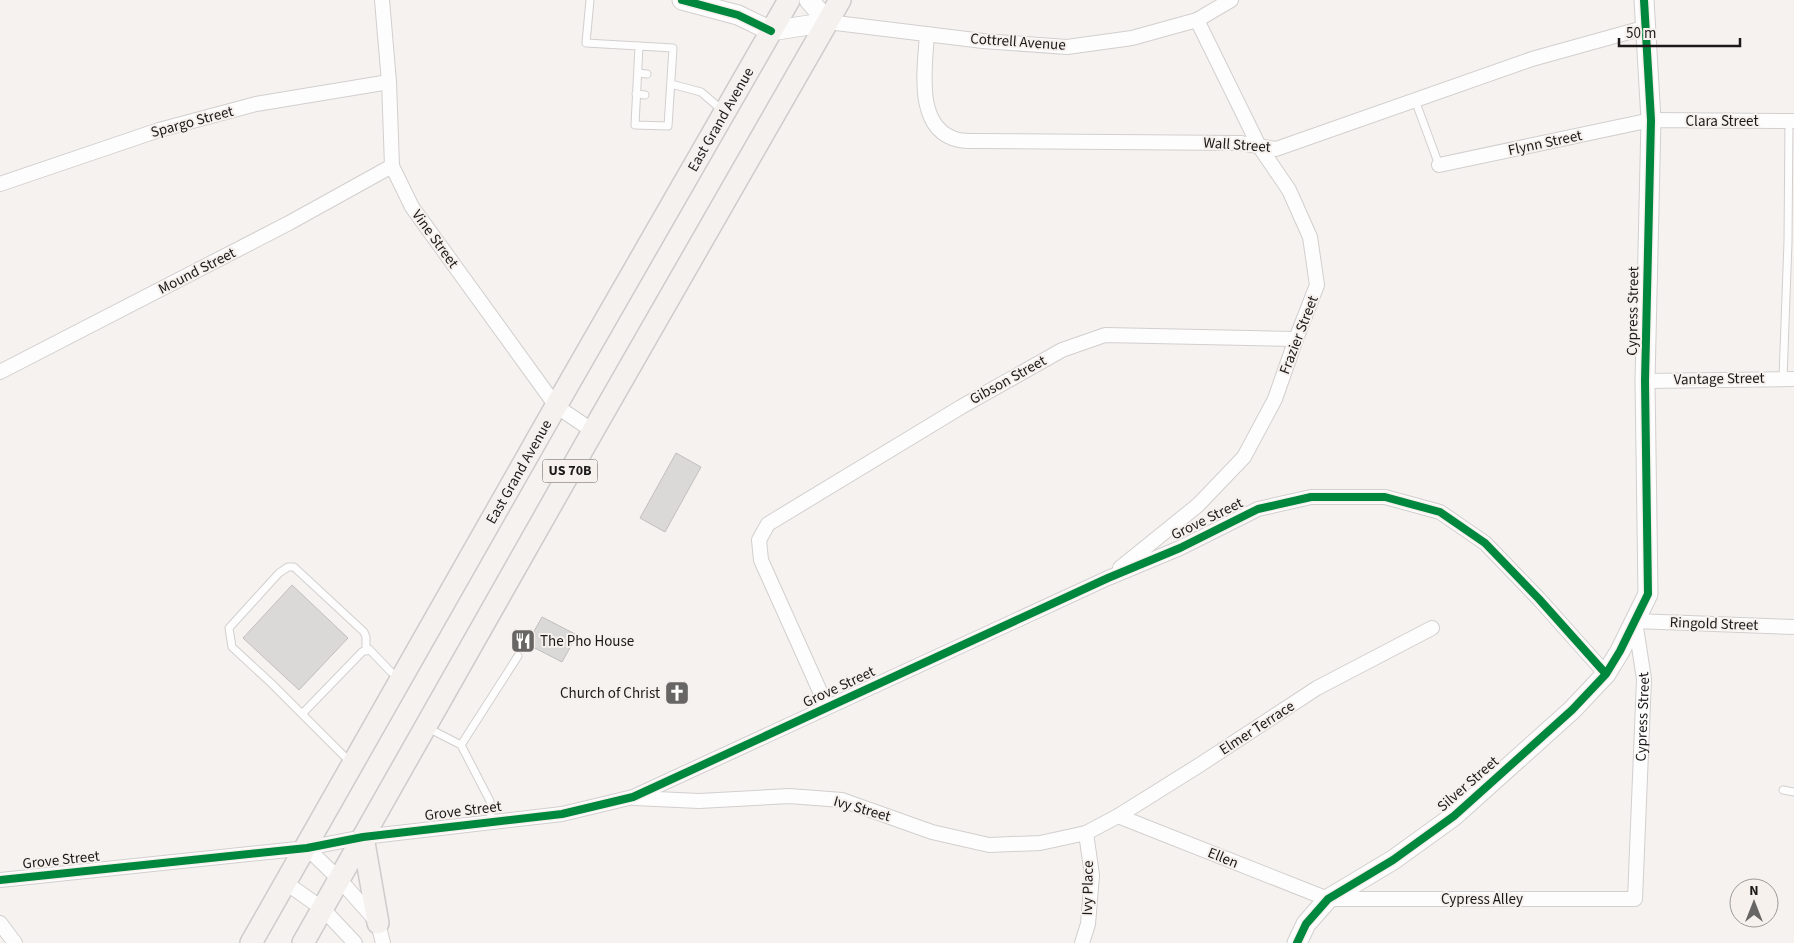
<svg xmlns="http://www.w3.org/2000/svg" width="1794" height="943" viewBox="0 0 1794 943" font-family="'Source Sans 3',sans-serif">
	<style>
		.building { fill: #dbd9d8; stroke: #c1bfbe }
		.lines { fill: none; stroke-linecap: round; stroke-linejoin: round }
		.lane-casing { stroke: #d2cfce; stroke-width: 9 }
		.street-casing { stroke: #d2cfce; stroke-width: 16 }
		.secondary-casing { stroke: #d2cfce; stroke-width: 21 }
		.primary-casing { stroke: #cecccb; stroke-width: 24 }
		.lane { stroke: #fefdfd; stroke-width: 7 }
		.street { stroke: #fefdfd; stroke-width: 14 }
		.secondary { stroke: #fefdfd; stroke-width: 19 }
		.primary { stroke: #f5f1ef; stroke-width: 21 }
		.cycleway-casing { stroke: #f7f1ee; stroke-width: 11 }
		.cycleway { stroke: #00873e; stroke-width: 8 }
		.labels { text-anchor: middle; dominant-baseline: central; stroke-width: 4; stroke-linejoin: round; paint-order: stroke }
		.shield { fill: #f7f1ee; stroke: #5e5a59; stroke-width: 1 }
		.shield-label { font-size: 14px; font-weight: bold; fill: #1c1a19 }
		.street-label { font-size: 15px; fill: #1c1a19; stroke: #f7f1ee }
		.poi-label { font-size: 15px; fill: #1c1a19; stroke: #f7f1ee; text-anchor: start }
	</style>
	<rect width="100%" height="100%" fill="#f5f2f0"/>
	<path class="building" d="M676 453 701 467 665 532 640 518Z
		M292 585 348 638 299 690 243 638Z
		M542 617 577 635 562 662 527 644Z"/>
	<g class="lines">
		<defs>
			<path id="lane" d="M590 0 586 43 673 48 668 126 635 125 639 46
				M638 73 647 74
				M671 84 701 92 722 110
				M636 94 645 95
				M1415 100 1439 165
				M1783 378 1788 242 1789 121
				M302 714 362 652 369 649 391 672 399 678
				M428 728 461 745
				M351 763 272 684 232 647 229 628 279 573 288 567H294L364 632 366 637V651
				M1783 790 1794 792
				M491 822 490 801 461 745 518 656"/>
			<g id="street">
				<path d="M382 0 389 82 392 166 412 207 556 406 593 431"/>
				<path d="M828 22 983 41 1067 47 1132 38 1197 20 1231 0"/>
				<path d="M927 34C925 68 914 130 959 140 963 141 969 141 974 141L1240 143 1276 149 1532 59 1647 27"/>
				<path d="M1439 165 1651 120 1794 121"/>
				<path d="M0 184 159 130 256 104 389 82"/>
				<path d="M0 372 289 223 392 166"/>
				<path d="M1645 381 1794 379"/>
				<path d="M1120 568 1198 505 1244 457 1275 399 1296 339 1317 285 1310 237 1289 190 1259 146 1197 20"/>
				<path d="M827 707 761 560 759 540 768 524 961 407 1062 350 1105 335 1296 339"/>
				<path d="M635 798 699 801 789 796 842 800 932 832 989 845 1040 843 1086 833 1118 816 1198 766 1317 688 1432 628"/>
				<path id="s1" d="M1118 816 1328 899H1635L1644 679 1635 621 1794 627"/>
				<path d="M307 848 340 880 378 923 383 943"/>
				<path d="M0 880 307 848 363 837 562 814 633 797 1108 578 1180 548 1258 509 1311 497H1385L1440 512 1485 543 1539 599 1606 674"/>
				<path d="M286 883 323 909 355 943"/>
				<path d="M0 923 15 943"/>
				<path d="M1082 943 1088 924 1092 875 1086 833"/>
			</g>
			<path id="secondary" d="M682 0 738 15 771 31 828 22
				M809 0 828 22
				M1297 943 1306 924 1328 899 1393 860 1454 816 1572 710 1606 674 1620 651 1648 594 1645 381 1651 120 1644 0"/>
			<g id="primary">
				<path d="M363 837 378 923"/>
				<path id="s2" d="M251 943 556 406 789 0"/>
				<path d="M303 943 593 431 840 0"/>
			</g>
		</defs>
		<use href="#lane" class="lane-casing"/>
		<use href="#street" class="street-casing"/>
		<use href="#secondary" class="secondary-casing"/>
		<use href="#primary" class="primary-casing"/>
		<use href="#lane" class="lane"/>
		<use href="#street" class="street"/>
		<use href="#secondary" class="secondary"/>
		<use href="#primary" class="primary"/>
		<defs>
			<path id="cycleway" d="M682 0 738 15 771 31
				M0 880 307 848 363 837 562 814 633 797 1108 578 1180 548 1258 509 1311 497H1385L1440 512 1485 543 1539 599 1606 674
				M1297 943 1306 924 1328 899 1393 860 1454 816 1572 710 1606 674 1620 651 1648 594 1645 381 1651 120 1644 0"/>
		</defs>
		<use href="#cycleway" class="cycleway-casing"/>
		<use href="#cycleway" class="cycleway"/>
	</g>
	<defs>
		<symbol id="restaurant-square" viewBox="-11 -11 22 22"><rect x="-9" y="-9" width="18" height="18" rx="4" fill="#686664" stroke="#f7f1ee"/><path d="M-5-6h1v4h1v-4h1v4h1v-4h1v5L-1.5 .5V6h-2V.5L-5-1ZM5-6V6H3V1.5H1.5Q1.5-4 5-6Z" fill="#fff"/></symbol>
		<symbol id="church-square" viewBox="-11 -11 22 22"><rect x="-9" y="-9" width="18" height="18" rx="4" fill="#686664" stroke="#f7f1ee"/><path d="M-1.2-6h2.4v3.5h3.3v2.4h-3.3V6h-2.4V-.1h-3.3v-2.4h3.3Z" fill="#fff"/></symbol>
	</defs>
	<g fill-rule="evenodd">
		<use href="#restaurant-square" x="509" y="627" width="28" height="28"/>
		<use href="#church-square" x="663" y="679" width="28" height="28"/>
	</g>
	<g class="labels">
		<rect class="shield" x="542.5" y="459.5" width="55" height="23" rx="4"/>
		<g class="shield-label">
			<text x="570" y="471">US 70B</text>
		</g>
		<g class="street-label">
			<text transform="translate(1018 42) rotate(4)">Cottrell Avenue</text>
			<text stroke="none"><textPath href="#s2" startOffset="948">East Grand Avenue</textPath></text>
			<text x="1722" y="121">Clara Street</text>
			<text transform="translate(192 122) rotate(-15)">Spargo Street</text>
			<text transform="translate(1545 143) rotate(-12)">Flynn Street</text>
			<text transform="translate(1237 145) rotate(4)">Wall Street</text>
			<text transform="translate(435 239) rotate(54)">Vine Street</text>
			<text transform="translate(197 271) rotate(-27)">Mound Street</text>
			<text transform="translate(1633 311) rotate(-89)">Cypress Street</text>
			<text transform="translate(1299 335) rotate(-69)">Frazier Street</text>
			<text transform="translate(1719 379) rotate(-1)">Vantage Street</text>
			<text transform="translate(1008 380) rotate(-29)">Gibson Street</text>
			<text stroke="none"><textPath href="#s2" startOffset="542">East Grand Avenue</textPath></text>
			<text transform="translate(1207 519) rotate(-26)">Grove Street</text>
			<text transform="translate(1714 624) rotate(2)">Ringold Street</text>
			<text transform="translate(839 687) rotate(-25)">Grove Street</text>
			<text stroke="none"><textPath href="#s1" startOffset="715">Cypress Street</textPath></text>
			<text transform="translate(1257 728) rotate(-33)">Elmer Terrace</text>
			<text transform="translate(1468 784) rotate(-41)">Silver Street</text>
			<text transform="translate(862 809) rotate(16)">Ivy Street</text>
			<text transform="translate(463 811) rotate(-7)">Grove Street</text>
			<text transform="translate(1223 858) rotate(22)">Ellen</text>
			<text transform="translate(61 860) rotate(-6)">Grove Street</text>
			<text transform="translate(1088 888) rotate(-89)">Ivy Place</text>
			<text x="1482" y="899">Cypress Alley</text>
		</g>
		<g class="poi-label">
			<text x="540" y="641">The Pho House</text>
			<text x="660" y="693" text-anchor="end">Church of Christ</text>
		</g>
	</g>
	<g transform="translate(1754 903)"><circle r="24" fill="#f7f1ee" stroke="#9f9b99"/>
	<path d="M0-4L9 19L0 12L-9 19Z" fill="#686664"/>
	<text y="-8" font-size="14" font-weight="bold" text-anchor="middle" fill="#1c1a19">N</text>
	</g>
	<path d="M1619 38v8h121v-8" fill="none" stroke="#1c1a19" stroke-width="2.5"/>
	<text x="1626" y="38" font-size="15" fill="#1c1a19" stroke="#f7f1ee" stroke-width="4" paint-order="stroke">50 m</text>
</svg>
